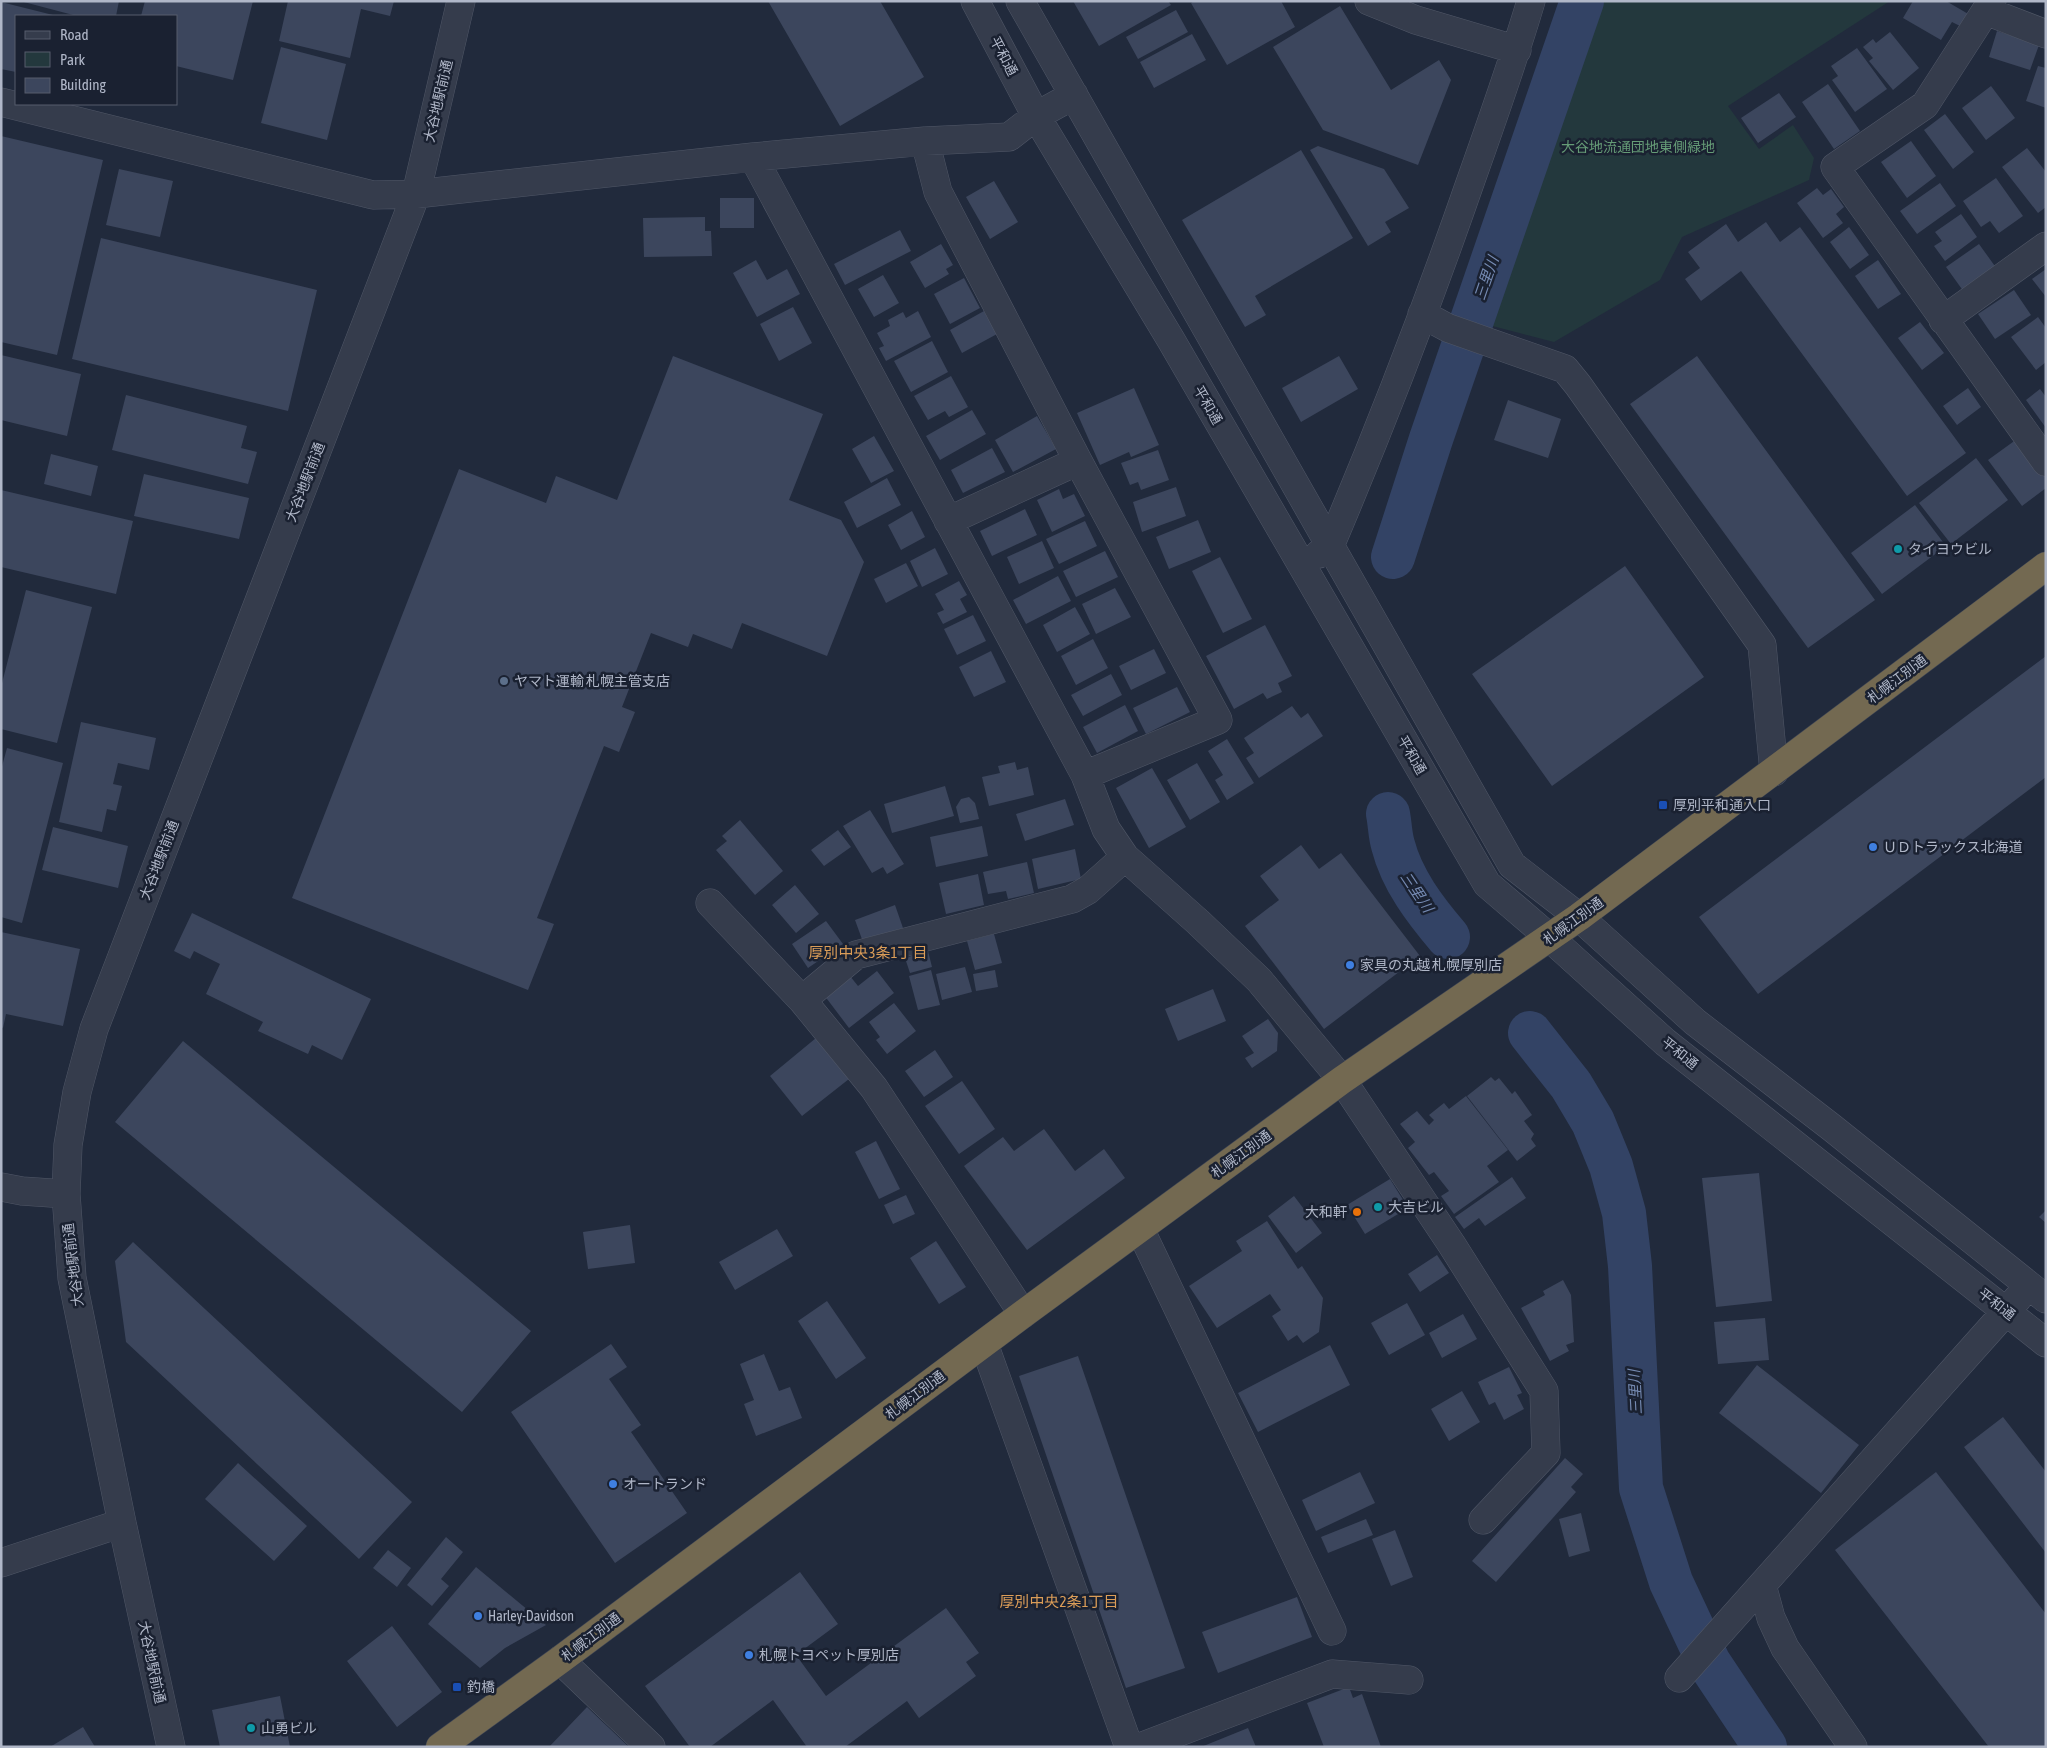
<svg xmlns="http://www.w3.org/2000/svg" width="2047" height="1748" viewBox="0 0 2047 1748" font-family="'Asap Condensed','Noto Sans JP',sans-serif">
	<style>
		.green { fill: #23383d }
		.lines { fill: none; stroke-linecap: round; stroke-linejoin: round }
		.river { stroke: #334365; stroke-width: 44 }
		.building { fill: #3c465d }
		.minor-casing { stroke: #505767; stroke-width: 29 }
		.highway-casing { stroke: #3d4454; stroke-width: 29 }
		.minor { stroke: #353c4c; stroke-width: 28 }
		.highway { stroke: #736951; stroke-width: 28 }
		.culture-dot { fill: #0f9aa8; stroke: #1a2131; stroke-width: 2 }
		.service-dot { fill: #5c6f8a; stroke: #1a2131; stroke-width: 2 }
		.transit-dot { fill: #1a4fb4; stroke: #1a2131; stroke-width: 2 }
		.shop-dot { fill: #3f7fe0; stroke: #1a2131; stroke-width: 2 }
		.food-dot { fill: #e8710a; stroke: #1a2131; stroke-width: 2 }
		.labels { text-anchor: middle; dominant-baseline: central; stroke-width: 5; stroke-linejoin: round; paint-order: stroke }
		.street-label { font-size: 14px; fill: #b0b7c8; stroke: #1a2131 }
		.park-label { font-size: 14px; fill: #659b76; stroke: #1a2131 }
		.poi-label { font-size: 14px; fill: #b0b7c8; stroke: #1a2131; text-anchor: start }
		.water-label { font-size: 15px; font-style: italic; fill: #758ab2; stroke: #1a2131 }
		.neighbourhood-label { font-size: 15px; fill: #db9d58; stroke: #1a2131 }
	</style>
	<rect width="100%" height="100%" fill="#212a3c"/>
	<path class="green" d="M1579 1H1890L1728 106 1759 149 1793 125 1814 158 1809 180 1682 237 1660 280 1554 342 1481 323Z"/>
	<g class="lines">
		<path class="river" d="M1393 557 1431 439 1582 1
			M1388 814C1390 824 1390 835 1393 845 1402 880 1425 910 1448 937
			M1530 1033 1571 1085 1593 1122 1611 1166 1624 1213 1630 1266 1641 1488 1671 1582 1709 1663 1765 1747"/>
	</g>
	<path class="building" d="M20 1H119L116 16H77Z
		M145 1H253L233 80 176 66V16H141Z
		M288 1H394L390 16 361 9 350 58 279 41Z
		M768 1H880L924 77 840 126Z
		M1073 1H1168L1171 5 1099 46Z
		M1194 1H1281L1295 27 1227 65 1191 3Z
		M1913 1H1946L1970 15 1962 27 1952 22 1941 40 1903 18Z
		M1 2 57 16H16V72L1 69Z
		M1340 6 1391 90 1439 60 1451 80 1418 165 1323 130 1273 47Z
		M1176 10 1188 32 1138 59 1126 37Z
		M1997 31 2039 45 2030 70 1989 57Z
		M1890 32 1919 68 1893 90 1869 61 1873 58 1863 47 1873 39 1876 43Z
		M1192 34 1206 60 1154 88 1140 62Z
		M281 47 346 64 327 140 261 123Z
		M1857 48 1887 89 1855 112 1832 80 1838 76 1831 66Z
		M2038 66 2046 68V108L2026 101Z
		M1828 84 1860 131 1834 149 1802 102Z
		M1991 86 2015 118 1986 140 1962 108Z
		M1779 93 1796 117 1758 143 1741 118Z
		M1945 114 1974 152 1953 169 1924 130Z
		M1 136 103 160 57 355 1 342Z
		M1911 141 1936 176 1907 198 1881 162Z
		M1318 146 1384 169 1409 208 1385 222 1391 232 1368 246 1310 150Z
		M2027 148 2046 172V207L2038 213 2002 167Z
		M1301 150 1353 238 1255 296 1266 315 1245 327 1182 220Z
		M119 169 173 181 160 237 106 225Z
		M1996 178 2023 216 1999 233 1990 221 1981 227 1963 201Z
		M994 181 1018 222 990 239 966 197Z
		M1940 183 1956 206 1917 234 1900 211Z
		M1817 188 1823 195 1831 189 1844 207 1836 214 1843 223 1823 238 1797 203Z
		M720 198H754V228H720Z
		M1961 214 1977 237 1945 261 1934 246 1942 241 1935 232Z
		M705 217V231H711L712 256 644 257 643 218Z
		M1766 222 1780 242 1800 227 1966 453 1907 496 1741 271 1701 301 1685 279 1700 268 1688 252 1726 224 1738 242Z
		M1849 227 1869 255 1850 269 1830 242Z
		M900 230 911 251 845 285 834 264Z
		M101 238 317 290 288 411 72 359Z
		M941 244 953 265 946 269 949 274 925 288 910 262Z
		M1979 244 1997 269 1964 292 1946 267Z
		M756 260 767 280 787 269 800 294 757 317 733 273Z
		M1878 260 1901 294 1878 309 1855 276Z
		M2046 269V297L2032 279Z
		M883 275 899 303 874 317 858 289Z
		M964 278 980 308 950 324 934 294Z
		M2014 290 2031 315 1995 339 1978 314Z
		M793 307 812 343 779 361 760 324Z
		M918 311 931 337 886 361 879 348 884 346 877 333 890 326 888 320 903 312 906 318Z
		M984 311 997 334 962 353 950 330Z
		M2038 317 2046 328V362L2036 370 2011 337Z
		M1920 322 1944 353 1922 370 1898 338Z
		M932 341 948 372 911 392 894 361Z
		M1 355 81 374 67 436 1 420Z
		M673 356 823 414 789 500 841 520 864 562 827 656 742 623 732 649 693 634 688 647 651 633 622 707 635 712 619 752 604 746 537 918 554 924 528 990 292 898 459 469 546 503 556 476 617 500Z
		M1339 356 1358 389 1301 422 1282 388Z
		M1697 356 1875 600 1808 648 1630 404Z
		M951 376 968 407 949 417 945 411 928 420 914 396Z
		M1134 388 1159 445 1131 457 1129 452 1100 465 1077 413Z
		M1968 388 1981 407 1957 425 1943 406Z
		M2040 389 2046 397V428L2026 400Z
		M126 395 247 426 241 448 257 452 248 484 112 450Z
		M1508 400 1561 419 1548 458 1494 440Z
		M972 410 986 434 940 460 926 436Z
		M1037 416 1056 449 1013 472 995 440Z
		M874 436 894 471 871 483 852 449Z
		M2017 439 2046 476V488L2022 506 1988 460Z
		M992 448 1005 472 963 493 951 470Z
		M1158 450 1169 480 1141 490 1138 482 1130 485 1121 463Z
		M51 454 98 466 91 496 44 484Z
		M1976 458 2008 500 1951 544 1919 503Z
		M144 474 249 498 239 539 134 516Z
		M887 478 901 505 857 528 844 502Z
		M1176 487 1186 516 1142 532 1133 502Z
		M1059 489 1063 499 1074 494 1085 516 1052 532 1037 500Z
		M1 490 133 521 116 594 1 567Z
		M1915 505 1946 546 1882 594 1851 553Z
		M1025 509 1037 535 992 556 980 531Z
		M912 511 925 537 901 550 888 525Z
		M1198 520 1211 552 1169 569 1156 537Z
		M1085 521 1097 546 1059 564 1046 539Z
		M1042 541 1054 568 1019 584 1007 557Z
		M935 548 948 574 922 587 910 561Z
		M1105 551 1118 577 1076 597 1063 571Z
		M1220 557 1252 619 1223 633 1192 571Z
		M906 563 918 586 886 603 874 579Z
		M1625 566 1704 677 1552 786 1472 674Z
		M1058 576 1071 601 1026 624 1013 600Z
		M959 581 967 595 960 599 967 612 943 624 937 613 944 610 935 594Z
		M1115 588 1131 617 1096 634 1082 604Z
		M26 590 92 607 57 743 1 729V687Z
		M1075 607 1090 634 1057 652 1043 625Z
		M973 615 986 641 957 655 944 629Z
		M1265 625 1292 676 1278 683 1282 692 1267 699 1263 693 1234 709 1206 656Z
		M1093 639 1108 668 1076 685 1061 656Z
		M1154 649 1166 673 1131 690 1119 666Z
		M991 651 1006 682 974 697 959 667Z
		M2046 656V777L1758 994 1699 917Z
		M1111 674 1122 695 1083 716 1071 695Z
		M1177 687 1190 712 1146 734 1133 708Z
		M1125 705 1138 731 1097 753 1083 727Z
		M1292 706 1301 718 1308 713 1323 736 1259 778 1246 758 1254 753 1244 738Z
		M81 722 156 738 149 770 118 763 113 784 122 786 116 811 107 809 102 832 59 822Z
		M1227 739 1254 783 1227 800 1215 780 1223 775 1208 751Z
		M7 748 63 763 22 923 1 917V770Z
		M1015 762 1017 770 1028 767 1034 795 989 806 982 777 1000 773 998 766Z
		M1197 763 1220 802 1190 820 1167 780Z
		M1152 768 1186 827 1149 848 1116 788Z
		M945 786 954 816 892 833 884 804Z
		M969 797 975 803 979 819 960 823 956 807 961 799Z
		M1065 799 1074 825 1025 841 1016 814Z
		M870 810 904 864 887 874 883 867 872 873 843 826Z
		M740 820 783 871 755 895 716 850 727 841 722 836Z
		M982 826 988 856 936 867 930 837Z
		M53 827 128 846 118 888 42 870Z
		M838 830 851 847 824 866 811 850Z
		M1301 845 1319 869 1341 853 1420 956 1324 1029 1245 926 1279 900 1260 876Z
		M1075 849 1081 879 1038 889 1032 859Z
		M1027 862 1034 893 1008 899 1006 891 988 894 983 872Z
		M978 874 984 905 946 914 939 883Z
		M795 885 819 914 796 933 772 905Z
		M895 905 903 928 863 942 855 920Z
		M192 913 371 999 342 1060 312 1045 308 1054 258 1031 263 1022 206 994 220 964 194 951 190 959 174 951Z
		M826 921 843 944 808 968 792 944Z
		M1 932 80 949 63 1026 6 1014 3 1028 1 1027Z
		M994 934 1002 963 975 970 967 941Z
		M928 951 932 967 910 973 905 958Z
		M965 967 972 992 942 1000 936 974Z
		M931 970 940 1005 918 1010 909 976Z
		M995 970 998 987 976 991 973 974Z
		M846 971 858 986 877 971 894 993 849 1028 821 991Z
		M1213 989 1226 1021 1178 1041 1165 1009Z
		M894 1003 916 1031 887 1054 876 1040 880 1037 869 1022Z
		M1268 1019 1278 1033 1277 1051 1252 1068 1245 1058 1254 1053 1242 1036Z
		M816 1038 849 1079 802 1116 770 1076Z
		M183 1041 531 1331 462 1412 115 1122Z
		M935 1050 953 1077 924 1097 905 1071Z
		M1491 1077 1495 1081 1499 1078 1512 1094 1515 1091 1532 1115 1524 1121 1534 1134 1531 1139 1536 1146 1517 1161 1467 1096Z
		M962 1081 995 1129 959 1154 925 1106Z
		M1466 1096 1508 1150 1487 1166 1499 1182 1454 1214 1441 1196 1449 1191 1434 1172 1429 1175 1408 1148 1415 1142 1400 1124 1417 1111 1429 1125 1434 1120 1429 1115 1444 1103 1449 1109Z
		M1044 1129 1075 1171 1104 1149 1125 1178 1027 1250 964 1166 1003 1137 1014 1151Z
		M876 1141 900 1189 879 1199 855 1152Z
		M1759 1173 1772 1301 1716 1307 1702 1178Z
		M1512 1177 1526 1198 1485 1226 1479 1218 1464 1229 1455 1217Z
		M1390 1179 1408 1208 1365 1234 1347 1205Z
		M906 1195 915 1214 893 1224 884 1205Z
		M1294 1196 1322 1233 1296 1253 1268 1216Z
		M2046 1210V1223L2039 1217Z
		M1267 1221 1298 1269 1302 1266 1323 1298 1319 1332 1303 1343 1297 1335 1288 1341 1272 1316 1281 1310 1270 1294 1217 1328 1189 1286 1242 1251 1236 1241Z
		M630 1225 635 1263 588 1269 583 1232Z
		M777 1229 793 1256 735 1290 719 1262Z
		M936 1241 966 1287 939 1304 910 1258Z
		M133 1242 412 1502 359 1559 126 1342 115 1261Z
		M1437 1255 1449 1273 1420 1292 1408 1274Z
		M1563 1280 1571 1295 1574 1342 1566 1345 1569 1351 1550 1361 1521 1308 1545 1295 1543 1291Z
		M827 1301 866 1358 836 1379 798 1321Z
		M1407 1303 1425 1335 1389 1355 1371 1323Z
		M1463 1314 1477 1339 1442 1358 1429 1333Z
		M1765 1318 1769 1360 1718 1364 1714 1322Z
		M611 1344 627 1367 609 1379 641 1425 631 1432 687 1513 615 1563 511 1412Z
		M1330 1345 1350 1385 1258 1432 1238 1393Z
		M764 1354 779 1391 790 1387 802 1418 756 1436 744 1404 754 1400 740 1364Z
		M1078 1356 1185 1668 1126 1688 1019 1376Z
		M1757 1365 1859 1445 1821 1493 1719 1413Z
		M1509 1367 1522 1393 1517 1395 1524 1409 1504 1420 1495 1402 1489 1405 1478 1382Z
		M1462 1391 1480 1422 1449 1441 1431 1409Z
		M2003 1417 2046 1472V1553L1964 1447Z
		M1565 1458 1583 1474 1571 1487 1576 1492 1496 1582 1472 1561Z
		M238 1463 307 1526 274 1561 205 1499Z
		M1360 1472 1375 1503 1316 1531 1302 1500Z
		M1936 1472 2046 1614V1747H1989L1835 1550Z
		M1581 1513 1590 1551 1569 1557 1559 1519Z
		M1366 1519 1373 1535 1328 1553 1321 1537Z
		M1395 1530 1413 1577 1391 1586 1372 1539Z
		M446 1537 463 1552 441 1579 449 1586 432 1606 407 1585Z
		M388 1550 411 1568 397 1587 373 1568Z
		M476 1567 546 1625 505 1648 480 1668 428 1624Z
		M800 1572 838 1624 796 1655 826 1696 946 1608 979 1653 966 1662 976 1676 919 1718 907 1701 845 1747H807L773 1700 710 1747H690L645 1686Z
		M1297 1597 1312 1637 1218 1673 1202 1632Z
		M392 1626 442 1692 397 1727 347 1661Z
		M1349 1687 1353 1698 1362 1694 1381 1747H1324L1307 1703Z
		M280 1696 290 1747H220L212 1710Z
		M587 1707 629 1747H549Z
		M83 1727 95 1747H50Z
		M1248 1728 1256 1747H1201Z"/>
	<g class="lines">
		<defs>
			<path id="minor" d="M975 1 1036 116 1171 340 1487 884 1550 938 1665 1042 2046 1343
				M1020 1 1512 865 1579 917 1695 1022 1831 1127 2046 1299
				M1369 1 1416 20 1517 50
				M1992 1 1925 105 1835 167 2046 462
				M1986 11 2046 34
				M1 102 373 195 416 194 753 157 925 141 1009 137 1036 116 1074 95
				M925 141 938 192 1078 461 1218 720 1085 775
				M753 157 1085 775 1106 829 1125 857 1198 922 1259 980 1342 1080 1452 1245 1544 1391 1546 1453 1483 1520
				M1422 314 1448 328 1565 369 1578 385 1762 645 1774 772
				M1943 320 2046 246
				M948 521 1078 461
				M1319 554 1330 546C1381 426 1428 304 1471 180 1492 121 1513 62 1531 1
				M710 903 802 1000 874 1088 1023 1314
				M802 1000 856 955 1072 899 1088 890 1125 857
				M1 1187 22 1191 66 1194
				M1140 1229 1332 1631
				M984 1344 1129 1747
				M1 1563 122 1523
				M1762 1585 1771 1618 1785 1648 1853 1747
				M560 1660 651 1747
				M1679 1678 2018 1298
				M171 1747 122 1523 72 1278 66 1194 68 1145 77 1092 94 1029 416 194 461 1
				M1140 1747 1332 1674 1409 1680"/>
			<path id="highway" d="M440 1747 560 1660 1023 1314 1342 1080 1579 917 2046 566"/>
		</defs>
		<use href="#minor" class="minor-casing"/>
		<use href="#highway" class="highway-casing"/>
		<use href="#minor" class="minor"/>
		<use href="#highway" class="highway"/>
	</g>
	<g class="culture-dot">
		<circle cx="1898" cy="549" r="5"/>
		<circle cx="1378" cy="1207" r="5"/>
		<circle cx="251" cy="1728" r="5"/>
	</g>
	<circle class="service-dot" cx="504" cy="681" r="5"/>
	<g class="transit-dot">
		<rect x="1658" y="800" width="10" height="10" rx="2.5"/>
		<rect x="452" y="1682" width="10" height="10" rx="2.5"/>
	</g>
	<g class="shop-dot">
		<circle cx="1873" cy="847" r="5"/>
		<circle cx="1350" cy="965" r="5"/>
		<circle cx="613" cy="1484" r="5"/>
		<circle cx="478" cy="1616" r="5"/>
		<circle cx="749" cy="1655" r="5"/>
	</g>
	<circle class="food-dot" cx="1357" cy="1212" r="5"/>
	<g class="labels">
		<g class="street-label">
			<text transform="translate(1004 56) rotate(62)">平和通</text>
			<text transform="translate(438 101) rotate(-77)">大谷地駅前通</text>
			<text transform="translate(1208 405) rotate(60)">平和通</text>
			<text transform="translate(305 482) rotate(-69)">大谷地駅前通</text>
			<text transform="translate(1897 679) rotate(-37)">札幌江別通</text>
			<text transform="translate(1412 755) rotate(60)">平和通</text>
			<text transform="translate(159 860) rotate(-69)">大谷地駅前通</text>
			<text transform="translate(1573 921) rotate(-36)">札幌江別通</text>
			<text transform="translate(1680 1053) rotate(39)">平和通</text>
			<text transform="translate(1241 1154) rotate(-36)">札幌江別通</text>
			<text transform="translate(73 1265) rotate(-97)">大谷地駅前通</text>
			<text transform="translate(1997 1304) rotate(38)">平和通</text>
			<text transform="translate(915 1395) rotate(-37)">札幌江別通</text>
			<text transform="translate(591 1637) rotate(-37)">札幌江別通</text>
			<text transform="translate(152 1662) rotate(78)">大谷地駅前通</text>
		</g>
		<g class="park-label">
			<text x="1638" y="147">大谷地流通団地東側緑地</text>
		</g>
		<g class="poi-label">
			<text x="1908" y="549">タイヨウビル</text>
			<text x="514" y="681">ヤマト運輸 札幌主管支店</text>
			<text x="1673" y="805">厚別平和通入口</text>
			<text x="1883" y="847">ＵＤトラックス北海道</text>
			<text x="1360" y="965">家具の丸越 札幌厚別店</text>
			<text x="1388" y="1207">大吉ビル</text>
			<text x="1347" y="1212" text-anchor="end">大和軒</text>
			<text x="623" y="1484">オートランド</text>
			<text x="488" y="1616">Harley-Davidson</text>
			<text x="759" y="1655">札幌トヨペット厚別店</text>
			<text x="467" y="1687">釣橋</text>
			<text x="261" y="1728">山勇ビル</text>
		</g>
		<g class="water-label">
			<text transform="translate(1486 278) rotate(-71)">三里川</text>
			<text transform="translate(1417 892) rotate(56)">三里川</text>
			<text transform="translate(1635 1392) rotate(-93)">三里川</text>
		</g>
		<g class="neighbourhood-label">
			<text x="868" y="952">厚別中央3条1丁目</text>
			<text x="1059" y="1601">厚別中央2条1丁目</text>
		</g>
	</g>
	<rect width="2047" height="1748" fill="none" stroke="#b0b7c8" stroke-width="5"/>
	<rect x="15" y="15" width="162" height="90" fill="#1a2131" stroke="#565d6d"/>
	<rect x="25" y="31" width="25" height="8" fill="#353c4c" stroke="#565d6d"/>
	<text x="60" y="40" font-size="15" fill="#b0b7c8">Road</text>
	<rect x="25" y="52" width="25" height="15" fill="#23383d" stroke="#565d6d"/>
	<text x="60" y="65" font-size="15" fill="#b0b7c8">Park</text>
	<rect x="25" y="78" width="25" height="15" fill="#3c465d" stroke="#565d6d"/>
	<text x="60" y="90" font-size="15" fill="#b0b7c8">Building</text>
</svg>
